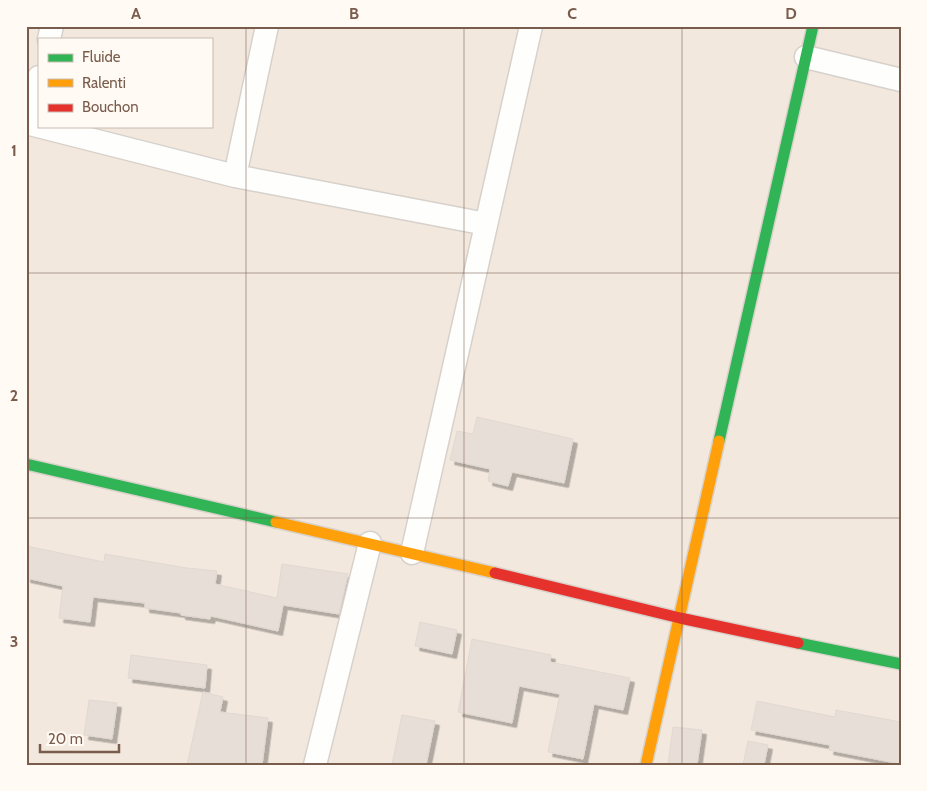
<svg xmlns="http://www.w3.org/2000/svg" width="927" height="791" viewBox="0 0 927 791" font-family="Cabin,sans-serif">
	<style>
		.residential { fill: #f2e8de; fill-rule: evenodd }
		.building { fill: #e6ded7; stroke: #e2d8d2; filter: url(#shadow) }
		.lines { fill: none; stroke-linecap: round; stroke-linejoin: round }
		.street-casing { stroke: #d7d1cb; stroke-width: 25 }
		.fast-casing { stroke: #d9d2cb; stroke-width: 14 }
		.slow-casing { stroke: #d9d2cb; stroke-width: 14 }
		.jam-casing { stroke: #d9d2cb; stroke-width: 14 }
		.street { stroke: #fefefd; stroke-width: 22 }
		.fast { stroke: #30b455; stroke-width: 11 }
		.slow { stroke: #ff9f0a; stroke-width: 11 }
		.jam { stroke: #e5322d; stroke-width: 11 }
		.grid { fill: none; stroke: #7a5c4d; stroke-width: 1; stroke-opacity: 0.55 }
		.neatline { fill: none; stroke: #7a5c4d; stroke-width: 2 }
		.grid-label { font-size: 16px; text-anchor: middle; font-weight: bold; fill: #7a5c4d }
	</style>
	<defs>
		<filter id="shadow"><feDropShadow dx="4.5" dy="4.5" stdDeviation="0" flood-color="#0004"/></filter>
	</defs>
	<rect width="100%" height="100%" fill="#f9f5f0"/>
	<path class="residential" d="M26 26H901V765H26ZM39 39H211V126H39Z"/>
	<path class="building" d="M477 417 573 439 564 483 512 472 508 486 488 481 490 469 450 460 457 431 473 434Z
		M26 546 104 562 105 554 187 568 217 571 215 584 277 598 282 564 348 574 339 614 283 605 278 631 211 616 210 619 181 615V613L145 608V603L93 597 90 622 59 618 63 586 26 578Z
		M420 622 457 630 452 654 415 646Z
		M472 639 551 655 550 662 630 678 623 710 594 704 583 759 548 752 560 694 519 686 512 723 458 712Z
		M131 655 207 665 205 688 128 678Z
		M203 692 223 697 220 712 268 718 262 765H187Z
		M89 700 117 703 112 739 84 735Z
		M757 701 835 717 836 710 901 722V764L829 750 830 745 751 730Z
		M402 715 435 721 426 765H392Z
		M673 727 702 730 697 765H668Z
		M748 741 768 745 764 765H743Z"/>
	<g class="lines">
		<defs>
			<path id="street" d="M49 39 52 26
				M806 57 901 80
				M26 123 235 176 486 224
				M27 124 39 77
				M235 176 267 26
				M412 553 531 26
				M315 765 370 543"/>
			<path id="fast" d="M719 441 813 26
				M26 464 276 522
				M798 643 901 664"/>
			<path id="slow" d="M276 522 495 573
				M646 765 719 441"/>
			<path id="jam" d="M495 573 680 618 798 643"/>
		</defs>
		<use href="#street" class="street-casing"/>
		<use href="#fast" class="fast-casing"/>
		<use href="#slow" class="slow-casing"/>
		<use href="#jam" class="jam-casing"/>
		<use href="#street" class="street"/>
		<use href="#fast" class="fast"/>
		<use href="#slow" class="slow"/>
		<use href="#jam" class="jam"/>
	</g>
	<path class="grid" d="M246 26V765M464 26V765M682 26V765M26 273H901M26 518H901"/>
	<rect width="927" height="791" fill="none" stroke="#fffaf3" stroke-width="55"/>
	<rect x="38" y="38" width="175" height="90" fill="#fffaf3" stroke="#cabbb1"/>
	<rect x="48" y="54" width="25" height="8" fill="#30b455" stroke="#cabbb1"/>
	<text x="82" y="62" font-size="15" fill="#7a5c4d">Fluide</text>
	<rect x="48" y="79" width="25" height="8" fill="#ff9f0a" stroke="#cabbb1"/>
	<text x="82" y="88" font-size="15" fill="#7a5c4d">Ralenti</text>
	<rect x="48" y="104" width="25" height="8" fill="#e5322d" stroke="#cabbb1"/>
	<text x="82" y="112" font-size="15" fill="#7a5c4d">Bouchon</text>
	<path d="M40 744v8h79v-8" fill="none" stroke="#7a5c4d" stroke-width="2.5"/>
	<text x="48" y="744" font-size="15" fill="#7a5c4d" stroke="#fffaf3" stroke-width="4" paint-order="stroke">20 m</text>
	<rect x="28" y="28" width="872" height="736" class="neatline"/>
	<g class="grid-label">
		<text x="136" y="19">A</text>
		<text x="354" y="19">B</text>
		<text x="572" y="19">C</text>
		<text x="791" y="19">D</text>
		<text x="14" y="156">1</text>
		<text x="14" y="401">2</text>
		<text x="14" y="647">3</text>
	</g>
</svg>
